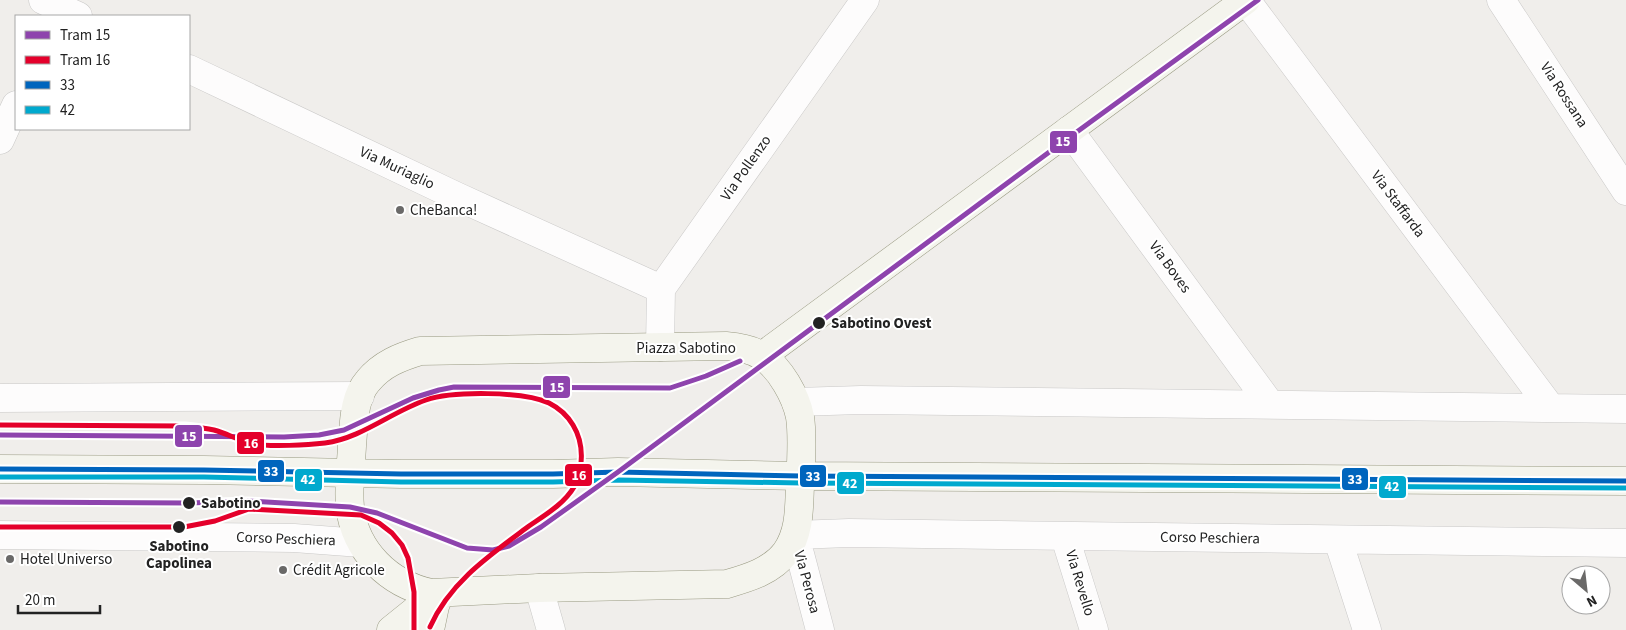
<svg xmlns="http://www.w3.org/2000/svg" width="1626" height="630" viewBox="0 0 1626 630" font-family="'Source Sans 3',sans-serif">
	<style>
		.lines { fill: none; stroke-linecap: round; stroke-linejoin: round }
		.street-casing { stroke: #c9c8c7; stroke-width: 29 }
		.secondary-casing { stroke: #999a82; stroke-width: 29 }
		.street { stroke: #fdfcfc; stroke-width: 28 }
		.secondary { stroke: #f4f4ed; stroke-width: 28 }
		.bus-1-casing { stroke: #fff; stroke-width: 9 }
		.bus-2-casing { stroke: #fff; stroke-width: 9 }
		.bus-1 { stroke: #0065bd; stroke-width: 5 }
		.bus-2 { stroke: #00a9ce; stroke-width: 5 }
		.tram-1-casing { stroke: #fff; stroke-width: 9 }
		.tram-2-casing { stroke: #fff; stroke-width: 9 }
		.tram-1 { stroke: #8e44ad; stroke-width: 5 }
		.tram-2 { stroke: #e4002b; stroke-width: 5 }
		.poi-dot { fill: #6a6968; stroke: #fff; stroke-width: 2 }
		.stop-dot { fill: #222; stroke: #fff; stroke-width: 2 }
		.labels { text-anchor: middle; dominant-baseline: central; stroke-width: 4; stroke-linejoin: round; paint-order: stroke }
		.street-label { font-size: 15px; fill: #222; stroke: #fff }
		.poi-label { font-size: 15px; fill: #222; stroke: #fff; text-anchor: start }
		.stop-label { font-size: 15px; font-weight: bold; fill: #222; stroke: #fff; text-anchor: start }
		.line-badge { stroke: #fff; stroke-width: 2 }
		.badge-label { font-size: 14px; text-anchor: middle; font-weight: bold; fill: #fff }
	</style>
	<rect width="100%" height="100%" fill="#f0eeeb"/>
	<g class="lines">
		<defs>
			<path id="street" d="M43 0 78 16
				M1246 0 1550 407
				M1501 0 1626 191
				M189 69 456 196 661 289
				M1069 130 1270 404
				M0 140 16 105
				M660 347 661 289 865 0
				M0 398 360 396
				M796 402 861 400 1626 409
				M0 535 294 538 361 543
				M1065 537 1094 630
				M1338 540 1367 630
				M539 588 551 630
				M820 630 795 535 849 533 1626 543"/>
			<path id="secondary" d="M726 346C738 347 752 349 762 356 780 368 796 396 800 417 803 436 801 465 800 485 799 508 800 532 786 552 772 571 748 578 727 584L539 588 431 593C389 584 355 551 350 507 348 488 351 466 352 446 354 425 353 398 368 381 382 364 400 357 420 351Z
				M762 356 1246 0
				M0 469 204 470 401 474H553L618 472 801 476 1626 481
				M391 630 437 593
				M430 630 435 606 440 593"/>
		</defs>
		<use href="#street" class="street-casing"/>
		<use href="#secondary" class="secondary-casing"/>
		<use href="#street" class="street"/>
		<use href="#secondary" class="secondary"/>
		<defs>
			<path id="bus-1" d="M0 469 204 470 401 474H553L618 472 801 476 1626 481"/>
			<path id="bus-2" d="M0 477H204L401 482H553L618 480 801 483 1626 488"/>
		</defs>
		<use href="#bus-1" class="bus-1-casing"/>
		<use href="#bus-2" class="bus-2-casing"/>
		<use href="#bus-1" class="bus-1"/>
		<use href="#bus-2" class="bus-2"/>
		<defs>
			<path id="tram-1" d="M0 435 284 437 319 435 344 430 413 398 439 390 454 387 670 388 706 376 740 361
				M0 502 189 503 248 501 350 507 377 513 467 548 493 550 509 546 541 527 618 472 1052 150 1258 0"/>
			<path id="tram-2" d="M0 425 185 426C195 427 205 428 214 430 228 434 240 441 254 444 270 447 308 445 325 443 362 438 391 412 426 400 452 391 523 391 549 403 559 408 567 415 573 425 584 443 584 468 574 487 564 504 545 515 529 526 490 555 450 582 430 627
				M0 527H184L215 521 249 509 361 515 379 523 392 533 402 545 408 558 414 592V630"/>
		</defs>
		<use href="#tram-1" class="tram-1-casing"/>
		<use href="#tram-2" class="tram-2-casing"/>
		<use href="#tram-1" class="tram-1"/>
		<use href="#tram-2" class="tram-2"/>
	</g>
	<g class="poi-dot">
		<circle cx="400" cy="210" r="5"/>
		<circle cx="10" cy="559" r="5"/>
		<circle cx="283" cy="570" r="5"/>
	</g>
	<g class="stop-dot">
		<circle cx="819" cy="323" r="7"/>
		<circle cx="189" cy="503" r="7"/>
		<circle cx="179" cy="527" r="7"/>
	</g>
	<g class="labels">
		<g class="street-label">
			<text transform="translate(1564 95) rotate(57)">Via Rossana</text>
			<text transform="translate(397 168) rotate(25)">Via Muriaglio</text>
			<text transform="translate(746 168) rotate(-55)">Via Pollenzo</text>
			<text transform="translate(1398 204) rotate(53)">Via Staffarda</text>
			<text transform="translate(1170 267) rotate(54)">Via Boves</text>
			<text x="686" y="348">Piazza Sabotino</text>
			<text transform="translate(1210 538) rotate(1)">Corso Peschiera</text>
			<text transform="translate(286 539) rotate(2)">Corso Peschiera</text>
			<text transform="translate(807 582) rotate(75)">Via Perosa</text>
			<text transform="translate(1080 583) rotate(73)">Via Revello</text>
		</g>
		<g class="poi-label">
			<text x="410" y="210">CheBanca!</text>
			<text x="20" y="559">Hotel Universo</text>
			<text x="293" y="570">Crédit Agricole</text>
		</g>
		<g class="stop-label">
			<text x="831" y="323">Sabotino Ovest</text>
			<text x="201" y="503">Sabotino</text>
			<text x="179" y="546" text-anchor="middle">Sabotino<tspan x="179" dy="17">Capolinea</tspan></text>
		</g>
	</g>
	<g class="line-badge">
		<rect x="1049" y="130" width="29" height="24" rx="5" fill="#8e44ad"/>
		<rect x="542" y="375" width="29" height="24" rx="5" fill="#8e44ad"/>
		<rect x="174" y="424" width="29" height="24" rx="5" fill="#8e44ad"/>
		<rect x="236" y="431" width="29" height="24" rx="5" fill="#e4002b"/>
		<rect x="257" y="459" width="28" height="24" rx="5" fill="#0065bd"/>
		<rect x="564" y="463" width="29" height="24" rx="5" fill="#e4002b"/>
		<rect x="799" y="464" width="28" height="24" rx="5" fill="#0065bd"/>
		<rect x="1341" y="467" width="28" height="24" rx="5" fill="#0065bd"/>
		<rect x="294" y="468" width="29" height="24" rx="5" fill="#00a9ce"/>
		<rect x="836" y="471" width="29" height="24" rx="5" fill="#00a9ce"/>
		<rect x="1378" y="475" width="29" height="24" rx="5" fill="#00a9ce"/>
	</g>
	<g class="badge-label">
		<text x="1063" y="146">15</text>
		<text x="557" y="392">15</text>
		<text x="189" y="441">15</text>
		<text x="251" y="448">16</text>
		<text x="271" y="476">33</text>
		<text x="579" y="480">16</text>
		<text x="813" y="481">33</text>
		<text x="1355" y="484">33</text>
		<text x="308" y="484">42</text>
		<text x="850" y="488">42</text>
		<text x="1392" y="491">42</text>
	</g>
	<rect x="15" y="15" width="175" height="115" fill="#ffffff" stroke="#a7a7a7"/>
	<rect x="25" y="31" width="25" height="8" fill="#8e44ad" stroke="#a7a7a7"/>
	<text x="60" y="40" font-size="15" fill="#222222">Tram 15</text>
	<rect x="25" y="56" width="25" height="8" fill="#e4002b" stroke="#a7a7a7"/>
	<text x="60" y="65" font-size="15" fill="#222222">Tram 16</text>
	<rect x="25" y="81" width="25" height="8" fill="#0065bd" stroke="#a7a7a7"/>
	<text x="60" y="90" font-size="15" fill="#222222">33</text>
	<rect x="25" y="106" width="25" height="8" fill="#00a9ce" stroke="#a7a7a7"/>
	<text x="60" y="115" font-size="15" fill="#222222">42</text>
	<g transform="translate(1586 590) rotate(152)"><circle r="24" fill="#ffffff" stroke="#a7a7a7"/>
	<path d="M0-4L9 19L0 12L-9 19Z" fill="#6a6968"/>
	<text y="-8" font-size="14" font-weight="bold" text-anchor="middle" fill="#222222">N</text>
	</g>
	<path d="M18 605v8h82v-8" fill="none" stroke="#222222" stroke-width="2.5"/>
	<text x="25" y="605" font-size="15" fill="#222222" stroke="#ffffff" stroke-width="4" paint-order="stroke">20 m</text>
</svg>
